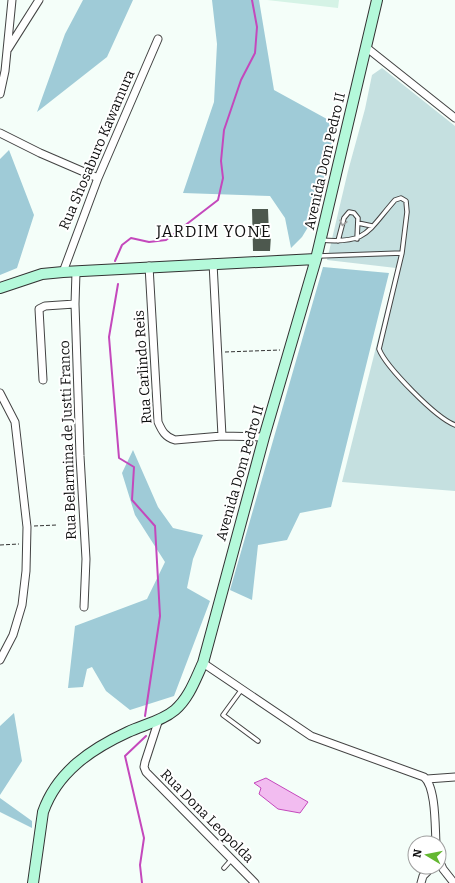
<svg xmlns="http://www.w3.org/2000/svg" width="455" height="883" viewBox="0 0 455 883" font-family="Bitter,serif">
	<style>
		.farmland { fill: #d5f3e6 }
		.forest { fill: #9fcbd7 }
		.cemetery { fill: #c5e0e0 }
		.water { fill: #f2bcf0; stroke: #c448bc }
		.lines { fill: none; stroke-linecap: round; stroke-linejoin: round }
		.stream { stroke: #c448bc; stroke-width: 2 }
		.building { fill: #4d584e }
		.lane-casing { stroke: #434343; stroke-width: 5.5 }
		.street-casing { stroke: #434343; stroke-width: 9 }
		.secondary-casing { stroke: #323232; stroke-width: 12 }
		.path { stroke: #323232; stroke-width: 1; stroke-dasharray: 4 2; stroke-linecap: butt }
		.lane { stroke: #fff; stroke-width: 3.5 }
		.street { stroke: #fff; stroke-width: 7 }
		.secondary { stroke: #b4f9da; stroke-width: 10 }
		.oneway { stroke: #9f9f9f }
		.labels { text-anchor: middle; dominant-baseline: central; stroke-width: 4; stroke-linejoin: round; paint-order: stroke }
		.street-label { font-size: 14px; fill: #101010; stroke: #fff }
		.quarter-label { font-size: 16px; letter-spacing: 1px; fill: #101010; stroke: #fff }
	</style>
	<rect width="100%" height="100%" fill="#f4fef9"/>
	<path class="farmland" d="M267 0H339L338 8Z"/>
	<path class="forest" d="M83 0H133L107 57 37 112 65 34Z
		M212 0H259L274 90 336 124 316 214 302 237 291 248 285 218 270 196 183 193 214 102 217 44Z
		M9 150 34 215 17 268 0 275V159Z
		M323 267 389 273 331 507 300 513 287 540 258 545 252 600 230 590Z
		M133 450 158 507 173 528 203 535 193 559 187 588 210 601 174 696 130 710 106 691 92 667 87 669 83 687 68 688 75 626 147 599 165 562 135 515 122 473Z
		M14 713 22 761 0 795V726Z
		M0 798 32 821V828L0 812Z"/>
	<path class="cemetery" d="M382 68 455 126V491L342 482 396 268 327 260 348 171 365 109 372 75Z"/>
	<path class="water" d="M266 778 308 802 300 813 278 809 259 794 261 788 254 783Z"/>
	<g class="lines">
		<path class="stream" d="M115 261 122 245 131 238 149 242 166 240 218 200 223 178 221 161 224 130 241 80 255 53 257 27 252 0
			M118 284 109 337 119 458 134 467 132 500 155 526 160 616 145 716
			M142 883 140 865 144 838 125 756 146 736"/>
	</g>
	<path class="building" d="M252 209H268L269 235H271L270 251H253Z"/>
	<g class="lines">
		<defs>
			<path id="lane" d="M358 223 372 226
				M321 240C367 244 367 232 395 200L401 198 406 201 407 212 402 253
				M338 241 344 218 349 212 354 213 358 218 357 239
				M318 256 402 253 379 349C386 367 436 418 455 425
				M242 689 223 715 258 741
				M224 868 232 859"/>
			<path id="street" d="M367 48 455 118
				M8 49 39 0
				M0 94 5 71 12 0
				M0 133 40 153 98 178
				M213 263 222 436
				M149 266 158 422C162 431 165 437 175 440L222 436 264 437
				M63 272 98 178 158 39
				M76 272 75 304 80 456 86 559 84 607
				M43 380 39 309 45 306 75 304
				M0 393 15 422 27 527 26 571 22 605 13 635 0 660
				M203 663 311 736 424 777C436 787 435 827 436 843
				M159 719 145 762 144 767 146 772 255 883
				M427 779 455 777
				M439 860 443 869 454 883
				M421 883 423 876 432 867"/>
			<path id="secondary" d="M0 288 42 274 63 272 316 259
				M33 883 43 812C57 772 91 749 128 732 143 725 162 721 175 710 189 698 195 680 203 663L264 437 316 259 377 0"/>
		</defs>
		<use href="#lane" class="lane-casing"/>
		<use href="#street" class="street-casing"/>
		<use href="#secondary" class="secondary-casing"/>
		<path class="path" d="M225 352 280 350
			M34 526 57 525
			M0 545 19 544"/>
		<use href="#lane" class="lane"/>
		<use href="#street" class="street"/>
		<use href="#secondary" class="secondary"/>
	</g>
	<defs><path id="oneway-chevron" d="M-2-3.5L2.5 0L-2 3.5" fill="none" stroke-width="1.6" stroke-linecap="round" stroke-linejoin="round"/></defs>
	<use class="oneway" href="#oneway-chevron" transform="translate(343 223) rotate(104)"/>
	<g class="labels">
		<g class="street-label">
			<text transform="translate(97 150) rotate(-67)">Rua Shosaburo Kawamura</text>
			<text transform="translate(325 161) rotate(-77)">Avenida Dom Pedro II</text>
			<text transform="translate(143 367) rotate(-94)">Rua Carlindo Reis</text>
			<text transform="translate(68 440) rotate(-92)">Rua Belarmina de Justti Franco</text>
			<text transform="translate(240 473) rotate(-74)">Avenida Dom Pedro II</text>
			<text transform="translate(207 816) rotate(45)">Rua Dona Leopolda</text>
		</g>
		<g class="quarter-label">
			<text x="214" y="231">JARDIM YONE</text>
		</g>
	</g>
	<g transform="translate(427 855) rotate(280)"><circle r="19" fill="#ffffff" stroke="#9f9f9f"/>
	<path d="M0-3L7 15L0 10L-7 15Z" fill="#64b731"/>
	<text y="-6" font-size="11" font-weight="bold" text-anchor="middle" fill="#101010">N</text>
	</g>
</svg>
